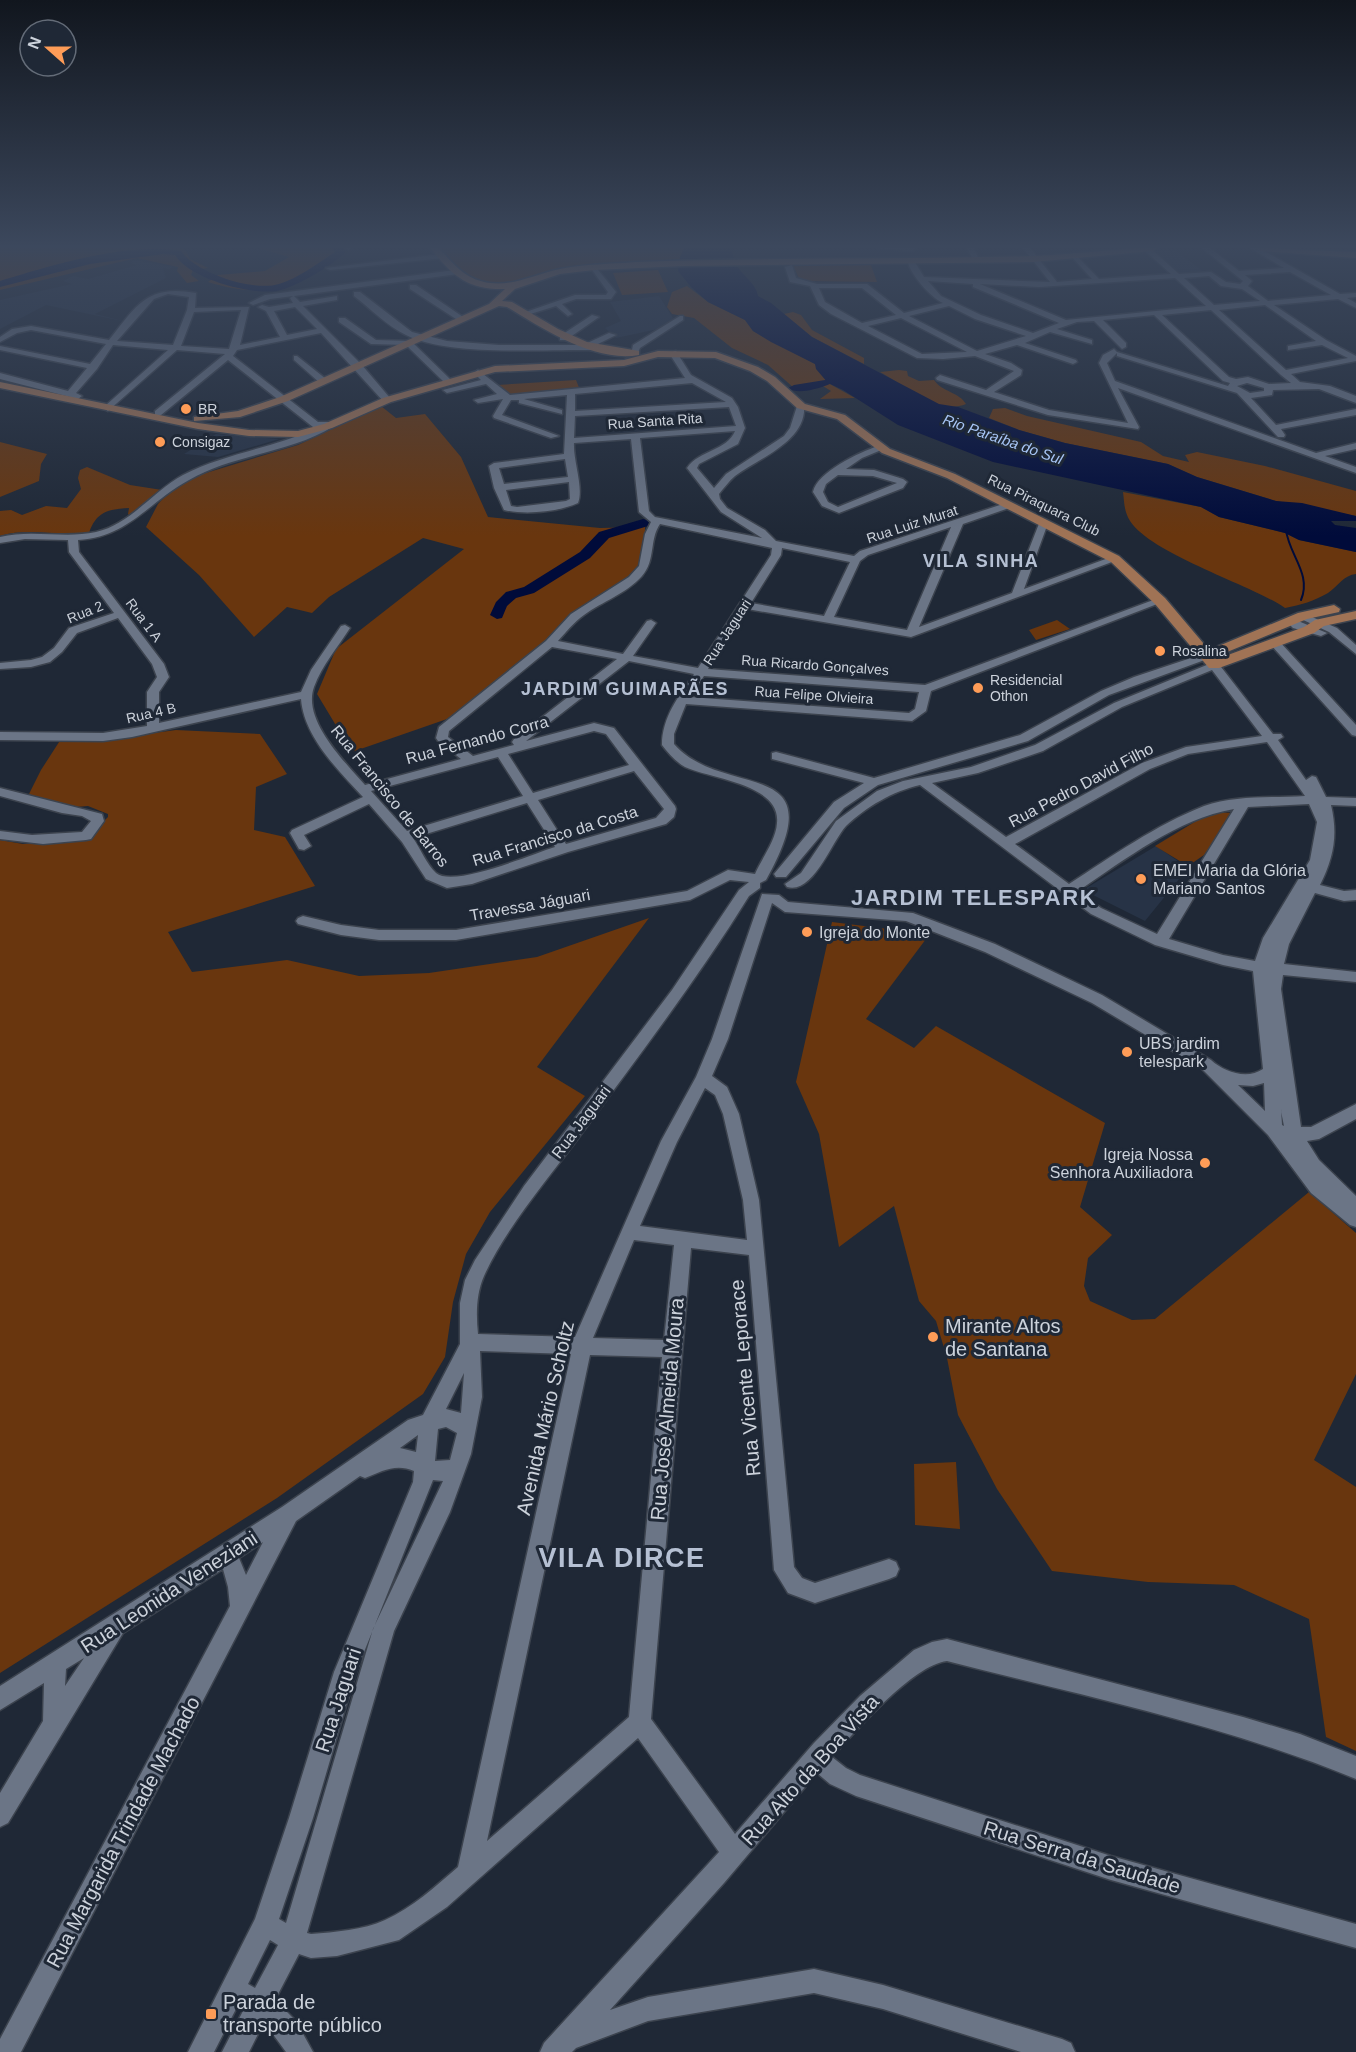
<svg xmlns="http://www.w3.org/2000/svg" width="1356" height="2052" viewBox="0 0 1356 2052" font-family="Helvetica,sans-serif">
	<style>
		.built { fill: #273346 }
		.green { fill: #69360e }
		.water { fill: #000b3a }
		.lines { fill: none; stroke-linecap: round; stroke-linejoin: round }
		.stream { stroke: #000b3a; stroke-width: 2 }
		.river { fill: #000b3a; fill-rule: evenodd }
		.minor-casing { stroke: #3c434e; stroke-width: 3 }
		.major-casing { stroke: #3c434e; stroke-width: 3 }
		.minor { fill: #6b7586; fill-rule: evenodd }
		.major { fill: #a07355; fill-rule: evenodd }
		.poi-dot { fill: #fe9c57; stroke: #1f2836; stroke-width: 2 }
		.labels { text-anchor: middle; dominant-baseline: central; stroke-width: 6; stroke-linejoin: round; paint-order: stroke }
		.far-poi-label { font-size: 14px; fill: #ccd2db; stroke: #1f2836; text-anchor: start }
		.far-street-label { font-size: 14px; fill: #ccd2db; stroke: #1f2836 }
		.far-water-label { font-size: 15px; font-style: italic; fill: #a7c5f5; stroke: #1f2836 }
		.street-label { font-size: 16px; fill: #ccd2db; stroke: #1f2836 }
		.poi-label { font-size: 16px; fill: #ccd2db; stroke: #1f2836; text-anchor: start }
		.far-district-label { font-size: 18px; font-weight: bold; letter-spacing: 1.5px; fill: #b5c0d3; stroke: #1f2836 }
		.near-poi-label { font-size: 20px; fill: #ccd2db; stroke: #1f2836; text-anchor: start }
		.near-street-label { font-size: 20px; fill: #ccd2db; stroke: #1f2836 }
		.district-label { font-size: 22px; font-weight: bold; letter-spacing: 1.5px; fill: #b5c0d3; stroke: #1f2836 }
		.near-district-label { font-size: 27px; font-weight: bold; letter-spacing: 1.5px; fill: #b5c0d3; stroke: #1f2836 }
	</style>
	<rect width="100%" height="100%" fill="#1f2836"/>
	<path class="built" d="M1152 250H1175L1204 272 1178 274Z
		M134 260 174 267 169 269 163 268 166 278 95 314 127 322 46 305 0 329V300L72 284 63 281 73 276 88 279 137 265 130 263Z
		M659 296 673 318 667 324 658 329 616 338 605 328 621 321 610 302Z
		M216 434 279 439 218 457 184 454Z
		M1156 846 1188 868 1145 921 1083 890Z"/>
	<path class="green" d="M0 248H181L186 251 190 259 208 268 193 270 191 275 199 281 187 283 177 271 178 267 137 258 0 290Z
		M258 248H342L347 252C293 281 272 302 208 282L218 275 265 271 289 257Z
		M439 248H684L681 259 574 267 498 285 479 282 457 272Z
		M793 265H871L877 282 800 281Z
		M658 270 668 292 622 295 613 273Z
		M687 286 708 302 745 320 753 331 815 364 828 383 855 398 820 399 831 391 818 383 794 388 768 365 732 348 694 318 672 314 667 307 672 292Z
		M793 312 801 315 812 330 864 358V364L812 337 784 314Z
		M899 370 907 371 908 376 919 381 934 380C942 392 959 392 966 404 937 416 905 385 880 372Z
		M576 380 580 390 509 396 497 385Z
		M381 406 396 418 425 414 461 457 488 517 600 528 645 527V559L617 590 575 612 526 660 447 719 352 752 317 694 336 649 464 549 423 538 329 597 312 613 287 607 254 637 199 575 146 527 158 504 173 488 196 476 298 445Z
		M1005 408 1027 416 1141 442 1163 456 1189 462 1185 455 1197 452 1265 466 1356 491V516L1276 501 1197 477 1168 464 1065 443 1019 430 989 418 993 409Z
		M0 442 47 454 41 464 39 481 0 497Z
		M87 467 130 485 162 490 132 518 128 514 129 508C108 509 96 512 89 533 59 537 30 527 0 536V511L11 510 22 515 46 506 67 508 81 489 78 478 80 470Z
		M1123 492 1201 507 1219 517 1285 533 1299 540 1356 552V574C1344 575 1338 586 1328 593 1314 601 1301 605 1285 608 1251 584 1140 551 1127 515 1124 508 1124 499 1123 492Z
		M1057 620 1070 629 1036 640 1029 630Z
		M176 730 260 734 287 774 256 787 254 830 285 837 315 886 168 932 192 972 287 960 359 976 429 973 537 957 649 918 537 1067 585 1096 490 1212 466 1254 453 1302 445 1357 423 1394 277 1498 0 1673V840L23 844 86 839 108 817V814L88 806 63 808 28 796 41 770 61 739 102 740Z
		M1211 812 1234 813 1204 855 1188 866 1155 846Z
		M832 922 904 931 926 939 866 1019 914 1048 936 1026 1105 1123 1080 1207 1112 1235 1088 1258 1084 1286 1090 1301 1132 1320 1155 1319 1309 1192 1356 1233V1374L1314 1460 1356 1487V1751L1326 1737 1309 1619 1234 1585 1148 1582 1052 1571 997 1489 958 1415 947 1358 936 1321 919 1301 894 1206 839 1247 819 1134 796 1082Z
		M956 1462 960 1529 915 1525 914 1464Z"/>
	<path class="water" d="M684 248H732C732 273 755 278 758 296L771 303 812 337 939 404 958 407 1019 430 1065 443 1168 464 1197 477 1276 501 1302 503 1356 516V521H1331L1335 525 1356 528V552L1299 540 1285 533 1219 517 1201 507 993 462 898 425 843 390 828 383 816 369 815 364 771 342 753 331 745 320 708 302 691 287 678 271 680 257Z"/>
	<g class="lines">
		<path class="stream" d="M1286 530C1289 555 1312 574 1301 600"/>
		<path class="river" d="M332 248H342L346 252C332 266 296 287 277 291 250 295 190 279 175 255L163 254 90 264 0 287V281C48 266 132 241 181 251 196 273 253 292 279 284 299 278 318 263 335 252Z
			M846 369 851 372 850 374C837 382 802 398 788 388L794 385 825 380Z
			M643 519 648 520 649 523 648 526 609 538 590 558 534 593 516 598 507 606 502 618 497 619 490 615 496 602 506 592 524 587 580 552 599 532Z"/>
		<defs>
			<path id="minor" d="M345 248H352L349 250Z
				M877 248H915L916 249 912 251Z
				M967 248H974L980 262H974Z
				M1023 248H1030L1057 282 1092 279 1070 255 1074 253 1099 279 1171 274 1143 249 1150 248 1179 274 1211 272 1226 282 1240 284 1243 281 1202 248H1210L1239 271 1284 268 1250 248H1259L1340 294 1356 293V297L1347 298 1356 303V308L1338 299 1274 305 1326 340 1356 356V361L1291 374 1300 382 1330 386 1356 396V403L1319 389 1273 390 1272 395 1251 398 1276 425 1356 409V415L1281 429 1285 435 1284 437H1278L1237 393 1117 356V353L1107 363 1115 381 1316 453 1356 443V449L1325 456 1356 467V473L1118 388 1139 427 1138 429 1048 415 937 380 936 378 940 375 986 390 1014 371 975 356 943 359 917 358 831 314 819 305 810 286 790 282 785 267 792 265 796 278 817 284H867L904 313 943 303C930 297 909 273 907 259H913L924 277 1050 282ZM1290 272 1331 295 1268 301 1248 286 1252 281 1245 275ZM1209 276 1221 286 1242 289 1260 301 1214 305 1184 278ZM1175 278 1206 306 1066 320 980 284 1039 287ZM928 281 973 284V287L1059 323 1033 333 981 315 941 296ZM819 288H862L896 315 862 323 825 302ZM1265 305 1316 341 1288 346V350L1322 345 1348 358 1286 370 1219 310ZM949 306 975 319 1026 336 977 351 909 316ZM1211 310 1281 375 1291 383 1269 384 1248 377 1236 379 1229 377 1162 315ZM1154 315 1223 381 1230 383 1228 386 1117 352 1114 349 1103 355 1099 363 1128 423 1049 410 994 392 1021 375 1022 370 1011 363 985 354 1017 345 1073 364 1077 362 1076 360 1025 343 1050 332 1092 344V340L1057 329 1077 322 1094 321 1122 349 1126 347V343L1103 320ZM901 318 967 352 922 354 868 326ZM1247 383 1264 388V391L1250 393 1237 386Z
				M441 254 444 258 330 270 326 268Z
				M594 265 616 292 611 299H576L562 304 572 314 568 316 556 306 524 316 520 314 575 295H606L608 292 590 267Z
				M455 270 458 274 294 296 300 302 337 296V300L303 306 361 364 390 398V402H384L321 333 237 350 233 356 318 422H334V426C291 453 234 454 189 480 148 502 129 537 78 540L79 552 164 664 169 677 159 692V723L301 692 311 670 341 626 345 625 350 628C338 647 322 665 314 687 302 720 345 762 365 785L461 759 438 741 436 738 439 727 546 641 571 614 629 577 639 566 645 534 651 522 639 512 631 439 574 443C573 461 584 488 578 503 558 512 525 515 504 510L494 488 489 466 494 463 564 454 567 395 524 399 562 410V414L519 403V400H511L502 415 559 436 551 438 494 418 493 416 503 399 478 403 474 400 497 394 486 384 447 393 443 390 481 380 474 373 478 370 510 395 685 378 669 353 676 351 691 375 732 398 738 407 745 428 738 444 699 464 697 468 714 488 726 474 784 436 790 428 797 406 804 404C808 441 759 458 735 476 729 481 724 488 719 494L720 499 727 508 765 530 776 541 854 556 860 551 1003 504H1009V508L963 524 919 627 1012 593 1040 521 1048 523 1024 589 1111 557 1120 559 911 637 747 609 708 669 925 685 1156 599 1160 598 1165 601 931 691 926 711 912 721 686 704 674 734V744C724 801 837 753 766 880L760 883V888L749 896C697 980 637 1058 579 1137 548 1179 505 1229 484 1276 476 1294 476 1315 478 1334L575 1337 661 1141 696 1077 712 1039 762 894 779 895 788 902 913 913 995 944 1102 995 1211 1060C1224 1072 1247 1080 1263 1069L1253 971 1223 965 1155 945 1091 914 920 785C893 791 866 807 846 826 832 841 813 895 787 887L785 884 801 873 836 821 877 791 903 781 971 767 1035 745 1114 703 1214 662 1218 663 1273 734H1281L1283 737 1278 740 1306 780 1312 776 1316 777 1326 797 1356 798V806L1331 805C1338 835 1334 857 1320 885L1344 891 1356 890V900L1344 901 1315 893 1289 944 1284 964 1356 972V982L1283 975 1281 989 1301 1127H1311L1356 1104V1119L1319 1139 1307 1141 1319 1160 1356 1196V1227L1350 1225 1311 1193 1268 1135 1201 1068 1092 1003 985 952 906 921 785 912 772 903 728 1039 712 1076 727 1087 739 1114 759 1200 794 1567 802 1578 815 1583 889 1559 896 1562 899 1569 896 1576 889 1579 815 1603 788 1593 774 1570 749 1255 691 1248 651 1719 735 1834 814 1743 860 1696 914 1650 932 1642 947 1639 1243 1717 1300 1734 1356 1756V1779C1225 1725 1084 1696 947 1661 913 1665 856 1731 832 1757L846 1768 860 1775 1111 1856 1356 1924V1948L1111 1880 856 1796 830 1784 817 1773 724 1883 610 2010 648 1997 814 1969 883 1985 1062 2039 1071 2043 1075 2052H1021L883 2009 814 1993 648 2021 576 2048 572 2052H540L544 2043 719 1852 638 1738 447 1907 399 1940 337 1956 311 1958 299 1954 275 2000 296 2021 313 2052H286L264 2022 249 2052H222L244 2009 238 2005 214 2052H188L255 1919 289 1818 334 1672 413 1482 414 1471C396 1463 382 1471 365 1478L360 1476 296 1521 21 2052H0V2039L230 1606 228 1587 223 1569 123 1633 8 1823 0 1827V1793L43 1721 44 1683 0 1710V1686L282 1507 408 1420 423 1415 460 1344V1303L465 1280 475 1260 524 1186 672 990 739 890 749 882 730 880 690 900 456 940H379L341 935 298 924 296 921 298 918 303 916 341 925 379 930H456L687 891 728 870 755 874C762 858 776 840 777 823 781 784 711 779 685 767 676 762 668 753 662 745 662 717 679 696 694 674L629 661 526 741 594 723 614 728 675 806 676 809 674 817 666 824 568 852 472 884 447 888 426 879 402 842 369 804 304 835 311 846 304 850 299 849 290 833 292 830 363 797C338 770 304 737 301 699L132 737 103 741 0 740V732L103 733 147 726V692L157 677 152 664 118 618 77 633 62 652 50 662 31 667 0 669V663L31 660 42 657 54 648 69 628 114 613 69 552 68 540 25 539 0 543V537C32 529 64 539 96 532 131 524 153 491 183 475 226 453 274 448 317 428L313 427 228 360 161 415H155V411L225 354 177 350 108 411 104 408 105 406 168 350 113 345 97 369 76 393 82 396 78 399 0 379V373L68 391 87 368 0 350V346L90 364 106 344 31 330 17 333 0 342V337L12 329 31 326 109 340C137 305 147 284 196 293L195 308 249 307 240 345 280 337 266 311 258 307 262 305 269 307 293 303 290 298 293 296 270 299 253 305 249 303 265 295ZM168 294 189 297 187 310 173 345 117 341 154 299ZM295 307 317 329 287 335 274 311ZM241 310 229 349 181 346 194 312ZM692 383 726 402 575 411V394ZM729 407 736 426 574 438 575 416ZM735 431C727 451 699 450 687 468L721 512 762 538 655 517 649 511 640 438ZM565 459 568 477 504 484 499 468ZM569 482 570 499 566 501 517 507 511 506 506 490ZM660 524 772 548 771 555 698 668 633 656 656 623 651 620 647 621 623 654 558 641C566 632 574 622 584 615 603 601 626 594 642 576 656 560 649 540 660 524ZM951 527 907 630 834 617 860 561 868 555ZM782 548 850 562 824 616 751 603 781 555ZM552 647 617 659 514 739 512 742 514 745 473 756 448 737 449 731ZM1212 670 1262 736 1186 747 1142 763 1006 837 932 783 978 773 1043 751 1122 707ZM704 676 919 692 915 709 909 713 690 697ZM594 731 606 734 629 765 533 793 508 754ZM1267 742 1305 796C1273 798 1235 795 1204 806 1156 825 1112 856 1069 884L1015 844 1150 769 1188 754ZM498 757 523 796 407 831 371 791ZM634 771 664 809 656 818 566 844 538 800ZM527 803 555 847C532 854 454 888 436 873 427 865 420 848 413 838ZM1309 804 1317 822 1310 860 1263 938 1255 961 1223 955 1169 939 1248 807ZM1234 809 1157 934 1101 908 1078 891C1126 859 1177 819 1234 809ZM1264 1083 1265 1111 1238 1085 1253 1086ZM705 1088 715 1095 723 1114 743 1200 747 1240 640 1226 677 1142ZM1281 1109V1111L1284 1126 1282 1125ZM634 1240 674 1245 664 1340 593 1338ZM480 1351 571 1354 458 1867C436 1886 412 1908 385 1920 363 1930 335 1932 311 1934L307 1933 394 1631 450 1512 471 1454 482 1397ZM590 1355 662 1357 629 1717 487 1841ZM464 1373 461 1413 446 1409ZM446 1427 457 1433 450 1460 435 1461 438 1429ZM418 1435 416 1452 400 1448ZM433 1480 443 1481 373 1629 286 1923 279 1919 313 1818 356 1672ZM263 1542 246 1575 239 1558ZM84 1658 65 1686 66 1669ZM270 1940 278 1945 255 1988 248 1984Z
				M410 285H416L466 319 459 321 410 289Z
				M354 292H360L412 332 447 341 499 345H583L609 333 616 335 594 346 598 348 594 350C544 349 449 357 406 335 387 326 371 309 354 296Z
				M592 315 599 317 566 340H560V336Z
				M680 316H683V320L640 348 637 355H631L633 345Z
				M339 318H345L376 340 411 341 452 381 445 383 406 345 371 344 339 322Z
				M297 356 326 379V383H320L294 360V356Z
				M878 446 886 448 862 458 846 469 874 470 903 479 907 482 903 488 839 513 822 506 813 492C817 472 860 452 878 446ZM838 475 873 476 897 483 838 507 828 502 823 492 826 484Z
				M1303 613 1337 628 1356 645V654L1329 632 1299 618 1298 616Z
				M1291 618 1327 633 1321 636 1293 628 1286 621Z
				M1275 640 1279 641 1356 725V736L1352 735 1271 645 1269 643Z
				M1206 653 1212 656 1210 658 1109 695 1028 741 878 785 844 808 786 877H776L774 874 834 802 864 783 772 759V753L776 752 874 778 1020 735 1101 691 1134 677Z
				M0 788 102 814 104 821 91 839 86 840 43 844 0 839V831L32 835 82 832 91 821 82 816 62 813 0 796Z"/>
			<path id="major" d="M430 248H439C454 265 466 280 490 283 515 286 535 274 560 269 585 264 611 264 636 262 768 257 899 260 1031 256 1073 255 1115 248 1157 248L1153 251 1033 262 684 266 594 270 560 274 515 289 502 301 512 302 558 329 587 342 639 351V355C595 363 543 329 507 307L499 306 288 401 240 417 194 421V417L238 411 280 397 489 304 505 289C467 290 453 276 430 248Z
				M1257 248 1356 252V258L1261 251Z
				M658 351 716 352 758 367 775 377 805 404 845 415 890 449 955 474 1119 556 1165 598 1209 650 1298 613 1334 605 1340 609 1339 612 1307 619 1215 657 1217 659 1304 627 1315 620 1356 611V619L1324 626 1314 633 1219 668H1209L1155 604 1111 562 947 478 882 453 837 419 797 408 767 381 750 371 715 358 658 357 624 366 495 372 391 402 332 428 298 437 249 436 198 429 0 388V382L198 423 249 430 298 431 324 424 383 398 495 366 624 360Z"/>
		</defs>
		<use href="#minor" class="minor-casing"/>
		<use href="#major" class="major-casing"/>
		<use href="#minor" class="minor"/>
		<use href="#major" class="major"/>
	</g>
	<linearGradient id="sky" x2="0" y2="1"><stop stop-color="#11161e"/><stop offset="0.46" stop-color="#3c485d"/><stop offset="1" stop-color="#3c485d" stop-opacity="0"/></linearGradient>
	<rect width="1356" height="536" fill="url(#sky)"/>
	<g class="poi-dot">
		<circle cx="186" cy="409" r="6"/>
		<circle cx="160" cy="442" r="6"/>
		<circle cx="1160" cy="651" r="6"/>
		<circle cx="978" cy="688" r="6"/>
		<circle cx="1141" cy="879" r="6"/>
		<circle cx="807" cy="932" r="6"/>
		<circle cx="1127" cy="1052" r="6"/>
		<circle cx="1205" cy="1163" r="6"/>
		<circle cx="933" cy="1337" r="6"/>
		<rect x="205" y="2008" width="12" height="12" rx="3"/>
	</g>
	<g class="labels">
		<g class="far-poi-label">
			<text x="198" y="409">BR</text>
			<text x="172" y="442">Consigaz</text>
			<text x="1172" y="651">Rosalina</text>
			<text x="990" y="680">Residencial<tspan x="990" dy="16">Othon</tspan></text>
		</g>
		<g class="far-street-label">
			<text transform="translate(655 421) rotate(-4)">Rua Santa Rita</text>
			<text transform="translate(1044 505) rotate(26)">Rua Piraquara Club</text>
			<text transform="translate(912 524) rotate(-18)">Rua Luiz Murat</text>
			<text transform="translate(85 612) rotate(-22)">Rua 2</text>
			<text transform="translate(144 620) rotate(53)">Rua 1 A</text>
			<text transform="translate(727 632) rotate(-57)">Rua Jaguari</text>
			<text transform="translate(815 665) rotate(4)">Rua Ricardo Gonçalves</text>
			<text transform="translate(814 695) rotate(4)">Rua Felipe Olvieira</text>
			<text transform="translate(151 713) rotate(-13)">Rua 4 B</text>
		</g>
		<g class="far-water-label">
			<text transform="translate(1003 439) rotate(19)">Rio Paraíba do Sul</text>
		</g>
		<g class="street-label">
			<text transform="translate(477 740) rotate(-15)">Rua Fernando Corra</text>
			<text transform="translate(1081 785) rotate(-28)">Rua Pedro David Filho</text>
			<text transform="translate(390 796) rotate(51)">Rua Francisco de Barros</text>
			<text transform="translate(555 836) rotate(-17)">Rua Francisco da Costa</text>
			<text transform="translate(530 905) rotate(-10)">Travessa Jáguari</text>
			<text transform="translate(581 1122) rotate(-53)">Rua Jaguari</text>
		</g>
		<g class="poi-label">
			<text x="1153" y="870">EMEI Maria da Glória<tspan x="1153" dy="18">Mariano Santos</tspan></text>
			<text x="819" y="932">Igreja do Monte</text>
			<text x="1139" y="1043">UBS jardim<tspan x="1139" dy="18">telespark</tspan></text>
			<text x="1193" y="1154" text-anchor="end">Igreja Nossa<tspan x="1193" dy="18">Senhora Auxiliadora</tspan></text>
		</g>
		<g class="far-district-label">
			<text x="981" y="561">VILA SINHA</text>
			<text x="625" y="689">JARDIM GUIMARÃES</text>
		</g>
		<g class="near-poi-label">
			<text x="945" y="1326">Mirante Altos<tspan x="945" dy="23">de Santana</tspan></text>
			<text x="223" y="2002">Parada de<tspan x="223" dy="23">transporte público</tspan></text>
		</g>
		<g class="near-street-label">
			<text transform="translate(745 1378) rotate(-95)">Rua Vicente Leporace</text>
			<text transform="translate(667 1409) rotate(-85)">Rua José Almeida Moura</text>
			<text transform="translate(545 1418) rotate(-77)">Avenida Mário Scholtz</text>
			<text transform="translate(169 1592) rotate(-33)">Rua Leonida Veneziani</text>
			<text transform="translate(338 1700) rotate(-72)">Rua Jaguari</text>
			<text transform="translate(810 1770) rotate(-48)">Rua Alto da Boa Vista</text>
			<text transform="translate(123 1832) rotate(-62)">Rua Margarida Trindade Machado</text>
			<text transform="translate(1082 1857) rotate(17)">Rua Serra da Saudade</text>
		</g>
		<g class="district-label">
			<text x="974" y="897">JARDIM TELESPARK</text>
		</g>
		<g class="near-district-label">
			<text x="622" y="1558">VILA DIRCE</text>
		</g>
	</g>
	<g transform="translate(48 48) rotate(291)"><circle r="28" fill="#1f2836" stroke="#646c78" stroke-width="1.5"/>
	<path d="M0-4.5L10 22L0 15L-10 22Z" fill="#fe9c57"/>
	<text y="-9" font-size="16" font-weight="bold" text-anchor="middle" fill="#ccd2db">N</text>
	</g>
</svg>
